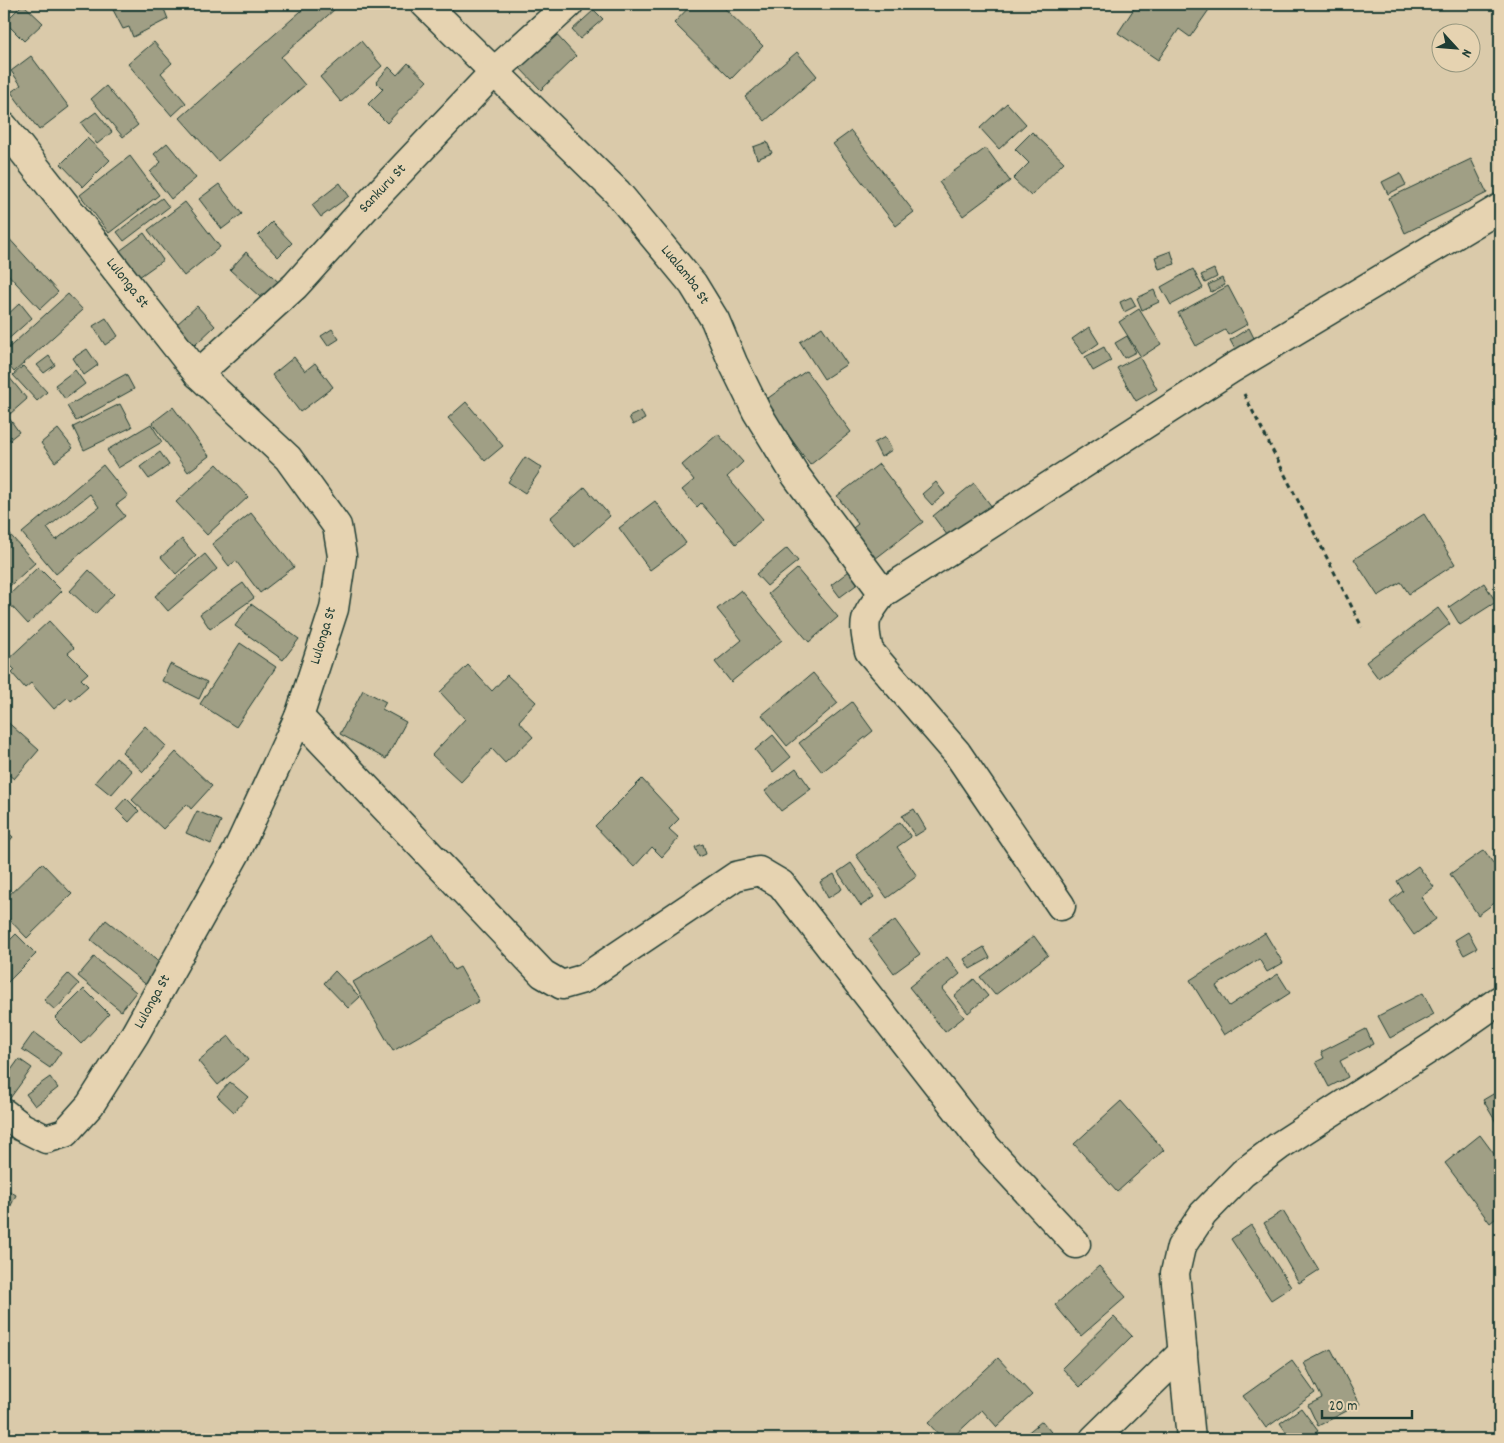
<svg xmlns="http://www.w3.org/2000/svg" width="1504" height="1443" viewBox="0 0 1504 1443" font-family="Dekko,sans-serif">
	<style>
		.building { fill: #a09f85; stroke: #1f3d34; fill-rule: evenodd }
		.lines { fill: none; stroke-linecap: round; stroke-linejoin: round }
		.street-casing { stroke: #1f3d34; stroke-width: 31 }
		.path { stroke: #1f3d34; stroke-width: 3; stroke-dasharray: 5 4; stroke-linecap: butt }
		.street { stroke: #e6d3b1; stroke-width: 28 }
		.labels { text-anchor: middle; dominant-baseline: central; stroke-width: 4; stroke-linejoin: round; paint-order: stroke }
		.street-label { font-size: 15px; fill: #1f3d34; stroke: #e6d3b1 }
	</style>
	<rect width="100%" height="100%" fill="#dacaaa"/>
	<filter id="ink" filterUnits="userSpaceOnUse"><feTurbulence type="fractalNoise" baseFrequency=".02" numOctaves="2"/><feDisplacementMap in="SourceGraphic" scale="10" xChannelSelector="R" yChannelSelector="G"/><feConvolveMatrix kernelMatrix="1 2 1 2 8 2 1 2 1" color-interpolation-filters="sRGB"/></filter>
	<g filter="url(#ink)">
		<path class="building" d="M4 4H16L8 12 4 8Z
			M23 4 43 23 24 41 5 22Z
			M110 4H162L168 19 133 37 129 27 123 29Z
			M309 4H330L335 9 281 57 305 85 218 161 180 118Z
			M692 4H720L763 46 731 79 674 23Z
			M1137 4H1213L1190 37 1179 29 1158 60 1118 33Z
			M594 10 603 19 580 39 572 30Z
			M553 31 576 56 541 90 517 65Z
			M361 41 382 66 341 102 320 77Z
			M154 42 172 63 161 73 186 103 172 116 128 64Z
			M797 52 817 76 765 121 745 97Z
			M31 56 69 107 39 130 11 92 21 85 11 71Z
			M408 63 427 81 387 123 368 104 383 89 376 82 389 67 397 75Z
			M106 86 138 125 123 137 91 99Z
			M1007 103 1026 124 999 149 980 128Z
			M96 112 112 132 97 144 81 123Z
			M851 131 914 212 896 226 833 144Z
			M1032 132 1064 162 1031 196 1013 179 1029 163 1015 149Z
			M87 138 110 160 83 187 61 164Z
			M767 142 772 153 757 159 753 147Z
			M167 143 196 178 171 199 150 172 161 162 154 154Z
			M986 148 1010 181 963 216 939 182Z
			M130 156 159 195 109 233 80 195Z
			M1471 159 1487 193 1405 233 1389 198Z
			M1400 173 1406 185 1388 194 1382 182Z
			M340 183 349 196 321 217 312 205Z
			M219 184 242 214 222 229 199 199Z
			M162 198 169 207 124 241 117 232Z
			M185 202 220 247 184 276 148 230Z
			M272 222 292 243 278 257 258 236Z
			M4 233 58 292 40 309 4 270Z
			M144 233 163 260 132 282 113 256Z
			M1171 251 1175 264 1159 269 1155 257Z
			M246 252 285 288 269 305 230 270Z
			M1193 269 1203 288 1171 305 1161 287Z
			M1214 269 1217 277 1205 283 1201 275Z
			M1222 278 1225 285 1211 292 1208 285Z
			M1228 286 1248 324 1228 335 1225 330 1196 346 1178 313Z
			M1154 290 1159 302 1142 310 1137 298Z
			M68 294 83 310 14 372 4 360V352Z
			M1131 297 1136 306 1124 312 1120 302Z
			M20 303 32 318 4 343V318Z
			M197 306 215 326 195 345 176 325Z
			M1139 309 1161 344 1141 357 1119 322Z
			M106 318 118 336 105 345 93 326Z
			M822 327 847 364 824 379 800 342Z
			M1089 327 1099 343 1083 354 1072 339Z
			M1249 328 1256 342 1237 353 1230 340Z
			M332 329 339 339 328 346 321 336Z
			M1127 336 1136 352 1124 358 1115 343Z
			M1104 347 1111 361 1093 371 1085 357Z
			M87 349 98 365 84 375 73 358Z
			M49 356 55 365 44 373 37 365Z
			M1139 356 1157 389 1136 401 1117 368Z
			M294 357 305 371 315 363 333 387 300 412 272 375Z
			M23 366 47 392 37 401 13 375Z
			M75 370 85 384 65 399 55 385Z
			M4 371 27 399 10 414 4 407Z
			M806 371 851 432 810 465 764 401Z
			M126 374 134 389 76 421 67 406Z
			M466 402 503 446 485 461 448 418Z
			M120 404 132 427 84 450 73 427Z
			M173 407 209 456 188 472 152 423Z
			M641 411 645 419 633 425 629 417Z
			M9 418 19 432 4 444V421Z
			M151 424 162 442 118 468 107 450Z
			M58 429 73 448 55 462 41 443Z
			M718 434 743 462 727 477 763 519 736 544 701 503 697 507 682 490 694 480 682 465Z
			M885 437 892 450 881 457 874 443Z
			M160 452 169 465 149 479 140 467Z
			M525 457 542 468 525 493 508 482Z
			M217 464 248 497 207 535 176 502Z
			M879 464 923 522 871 562 848 532 858 524 837 496Z
			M103 465 128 496 116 505 125 516 56 574 22 533ZM90 494 99 507 56 540 47 528Z
			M936 482 945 494 932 505 922 494Z
			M974 483 995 511 953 543 933 516Z
			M585 487 610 516 575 547 550 518Z
			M655 501 686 543 650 570 619 528Z
			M251 513 294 567 260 593 236 561 229 566 212 544Z
			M1424 514 1455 564 1409 594 1401 582 1378 596 1354 559Z
			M6 530 35 563 4 591V532Z
			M182 539 196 556 176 574 161 557Z
			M787 548 798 561 767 586 756 574Z
			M205 554 217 569 168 611 155 596Z
			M38 567 62 591 28 624 5 599Z
			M853 568 863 580 840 597 831 585Z
			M797 569 838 617 809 642 768 594Z
			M89 570 114 594 95 614 70 591Z
			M243 583 254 598 210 629 200 614Z
			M1484 583 1496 602 1460 625 1449 607Z
			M741 590 782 640 731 682 715 662 742 640 717 609Z
			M251 604 299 639 283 660 235 626Z
			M1438 608 1450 624 1378 678 1366 662Z
			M49 621 74 648 68 653 88 673 81 679 88 686 71 701 68 697 54 709 31 683 25 688 12 673 15 670 6 661Z
			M240 643 276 667 236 727 200 704Z
			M170 664 207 682 199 699 162 681Z
			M468 665 492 691 507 675 536 702 519 721 533 737 505 763 492 749 461 782 432 755 465 719 440 692Z
			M813 673 838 703 787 746 762 715Z
			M363 690 386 702 382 709 406 722 386 759 340 734Z
			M852 702 873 731 822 772 799 743Z
			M4 719 39 750 14 779 4 771Z
			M145 726 166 746 143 772 122 752Z
			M773 735 791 757 773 772 755 750Z
			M176 752 212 786 191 809 187 804 163 829 132 800Z
			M116 758 132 771 111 795 95 782Z
			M796 768 811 789 781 811 765 791Z
			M642 779 679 819 669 829 679 838 662 857 652 847 634 867 595 826Z
			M126 798 139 811 129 822 116 809Z
			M914 809 926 829 915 836 902 816Z
			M197 811 221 821 211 844 186 833Z
			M900 822 911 837 897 847 917 876 887 898 856 855Z
			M4 829 13 837 4 847Z
			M703 844 706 854 699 857 695 847Z
			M1484 850 1500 873V899L1478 915 1450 874Z
			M42 863 72 894 27 938 4 914V900Z
			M851 863 874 897 861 906 838 872Z
			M1418 866 1434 887 1421 897 1436 919 1414 935 1390 901 1403 891 1397 881Z
			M834 874 842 889 828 898 820 882Z
			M106 920 165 967 149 987 91 940Z
			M895 920 920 954 894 973 869 939Z
			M1468 932 1477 948 1464 955 1455 940Z
			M1265 933 1283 963 1267 972 1259 959 1216 986 1229 1006 1278 974 1290 993 1224 1035 1190 980Z
			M16 934 36 954 4 986V946Z
			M433 935 454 970 460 967 479 1001 393 1051 353 982Z
			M1034 936 1048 955 995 995 980 977Z
			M984 947 990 958 970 969 964 959Z
			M94 957 136 992 121 1011 78 976Z
			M947 957 960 974 942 989 964 1017 945 1032 909 987Z
			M335 971 360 997 348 1008 324 983Z
			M68 974 79 984 55 1010 44 1000Z
			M974 979 988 996 968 1013 954 996Z
			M84 989 109 1014 81 1044 55 1018Z
			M1423 993 1434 1014 1390 1038 1378 1016Z
			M1366 1029 1373 1044 1340 1061 1348 1077 1329 1087 1316 1062 1324 1058 1321 1052Z
			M34 1032 61 1052 50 1068 22 1049Z
			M229 1036 248 1060 218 1085 198 1061Z
			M19 1059 32 1068 8 1101 4 1099V1080Z
			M50 1077 58 1088 35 1106 26 1094Z
			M230 1082 248 1097 234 1112 217 1096Z
			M1500 1090V1129L1483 1100Z
			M1121 1101 1164 1150 1117 1192 1074 1144Z
			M1480 1135 1500 1162V1215L1490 1223 1445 1163Z
			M6 1189 16 1195 6 1216 4 1215V1194Z
			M1283 1211 1319 1270 1299 1283 1264 1223Z
			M1251 1225 1291 1287 1271 1300 1231 1239Z
			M1099 1266 1126 1297 1081 1336 1055 1305Z
			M1114 1317 1132 1336 1080 1387 1062 1368Z
			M1331 1349 1360 1404 1318 1426 1308 1405 1322 1398 1304 1363Z
			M998 1358 1032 1395 997 1427 982 1410 951 1439H943L928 1423Z
			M1292 1361 1315 1393 1266 1428 1243 1396Z
			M1301 1408 1318 1431 1307 1439H1291L1280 1423Z
			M1042 1421 1055 1437 1052 1439H1020Z"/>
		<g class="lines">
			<defs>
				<g id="street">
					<path id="s1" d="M425 4 617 192 693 284 715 320 733 363 757 412 796 476 883 593"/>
					<path id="s2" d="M4 127 198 374 288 458 337 526 342 556 334 609 299 717 237 851 135 1034 90 1105 65 1133 46 1139 22 1127 4 1113"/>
					<path id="s3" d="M198 374 295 286 367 206 495 71 569 4"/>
					<path d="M299 717 543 974 562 985 583 979 736 876 759 871 781 884 987 1148 1076 1244"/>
					<path d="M1061 906 957 753 869 651C862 620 864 618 883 593L1231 369 1500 208"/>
					<path d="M1094 1439 1183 1352"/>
					<path d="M1191 1439 1175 1273 1181 1247 1203 1214 1243 1173 1279 1146 1443 1040 1500 1000"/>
				</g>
			</defs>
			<use href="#street" class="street-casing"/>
			<path class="path" d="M1244 394 1362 627"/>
			<use href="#street" class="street"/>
		</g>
	</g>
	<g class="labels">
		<g class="street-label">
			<text stroke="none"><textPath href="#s3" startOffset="262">Sankuru St</textPath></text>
			<text stroke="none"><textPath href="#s1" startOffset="376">Lualamba St</textPath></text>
			<text stroke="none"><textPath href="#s2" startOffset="199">Lulonga St</textPath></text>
			<text transform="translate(324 636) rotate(-73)">Lulonga St</text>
			<text transform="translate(153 1002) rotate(-61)">Lulonga St</text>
		</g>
	</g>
	<rect width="1504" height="1443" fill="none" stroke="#e6d3b1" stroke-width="20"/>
	<rect x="10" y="10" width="1484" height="1423" fill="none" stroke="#1f3d34" stroke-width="2" filter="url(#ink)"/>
	<g transform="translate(1456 48) rotate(116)"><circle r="24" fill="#e6d3b1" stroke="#96977f"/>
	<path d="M0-4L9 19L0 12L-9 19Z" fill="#1f3d34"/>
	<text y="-8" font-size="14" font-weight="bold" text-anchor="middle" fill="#1f3d34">N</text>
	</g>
	<path d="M1322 1410v8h90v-8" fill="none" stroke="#1f3d34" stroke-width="2.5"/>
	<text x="1329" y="1410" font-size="15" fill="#1f3d34" stroke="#e6d3b1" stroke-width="4" paint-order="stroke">20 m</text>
</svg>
